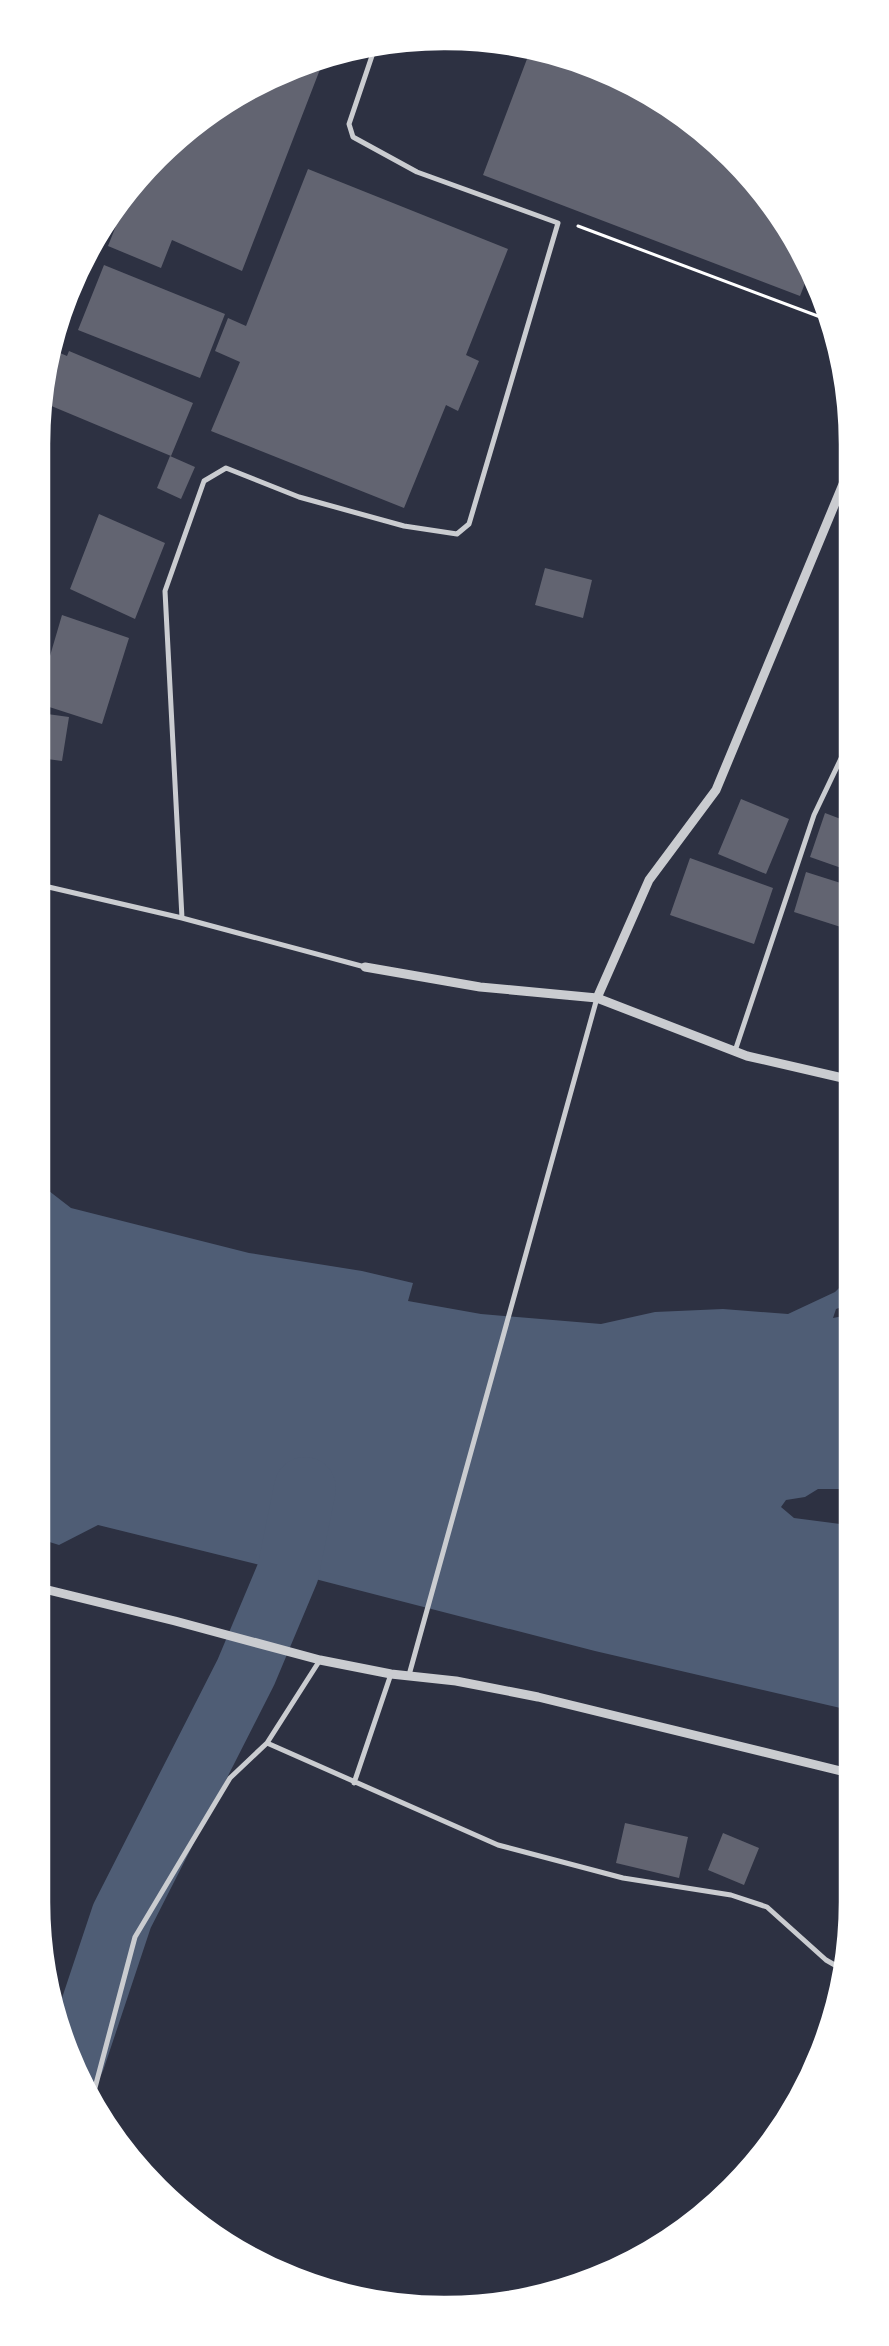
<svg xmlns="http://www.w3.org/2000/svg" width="889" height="2346" viewBox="0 0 889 2346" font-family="'DejaVu Sans',sans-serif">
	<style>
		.water { fill: #4f5d75 }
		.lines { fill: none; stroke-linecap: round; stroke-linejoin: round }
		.river { stroke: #4f5d75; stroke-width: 62 }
		.building { fill: #626471 }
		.path { stroke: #fff; stroke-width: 3 }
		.minor { stroke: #caccd0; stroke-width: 5 }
		.tertiary { stroke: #caccd0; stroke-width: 9 }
		.rim { fill: none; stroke: #fff; stroke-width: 2.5 }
	</style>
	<rect width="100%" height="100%" fill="#2d3142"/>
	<path class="water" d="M40 1184 71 1208 249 1253 362 1271 413 1283 408 1301 481 1314 601 1324 655 1312 723 1309 788 1314 835 1292 848 1279V1303L845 1306 836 1309 833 1318 848 1315V1489H818L805 1497 786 1500 781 1507 794 1518 848 1525 849 1710 595 1651 288 1572 98 1525 59 1545 40 1539Z"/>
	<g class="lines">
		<path class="river" d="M74 2060 122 1916 246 1672 288 1572 305 1488"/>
	</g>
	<path class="building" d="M530 51 549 54 669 108 749 178 807 266 809 273 800 296 483 175Z
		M324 59 242 271 172 240 161 268 108 246 129 193 178 140 243 94 315 61Z
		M308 169 508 249 466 355 479 361 458 411 446 405 404 508 211 431 240 362 215 351 228 318 246 326Z
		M104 265 225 314 200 378 78 330Z
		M69 351 193 403 171 456 49 405 53 396 47 393 48 383 60 353 67 356Z
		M170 456 195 467 181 499 157 488Z
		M99 514 165 543 135 619 70 589Z
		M545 568 592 580 583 618 535 605Z
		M62 615 129 638 102 724 40 704V690Z
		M40 713 69 717 62 761 40 758Z
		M741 799 789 819 766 874 718 854Z
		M825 813 846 821 847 870 810 857Z
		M690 858 773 888 754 944 670 915Z
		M806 872 847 885V929L794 912Z
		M625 1823 688 1837 679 1878 616 1863Z
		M723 1833 759 1848 744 1885 708 1870Z"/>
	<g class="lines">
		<path class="path" d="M578 226 823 318"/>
		<path class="minor" d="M40 885 182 918 365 967
			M182 918 165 591 204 481 226 468 299 497 404 526 457 534 469 524 558 223 417 172 353 137 349 124 375 47
			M735 1051 814 815 846 748
			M409 1675 597 998
			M267 1743 498 1845 623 1878 731 1895 767 1907 826 1960 840 1968
			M354 1783 391 1674
			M92 2099 135 1937 230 1778 267 1743 320 1660"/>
		<path class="tertiary" d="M365 967 480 987 597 998 747 1056 847 1079
			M597 998 649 880 716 790 846 477
			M40 1588 175 1621 320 1660 391 1674 456 1681 538 1697 849 1773"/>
	</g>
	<path d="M0 0H889V2346H0ZM444 49H445A395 395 0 0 1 840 444V1902A395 395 0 0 1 445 2297H444A395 395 0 0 1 49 1902V444A395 395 0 0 1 444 49Z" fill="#fff" fill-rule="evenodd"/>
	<path class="rim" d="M444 49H445A395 395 0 0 1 840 444V1902A395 395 0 0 1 445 2297H444A395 395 0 0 1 49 1902V444A395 395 0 0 1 444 49Z"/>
</svg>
